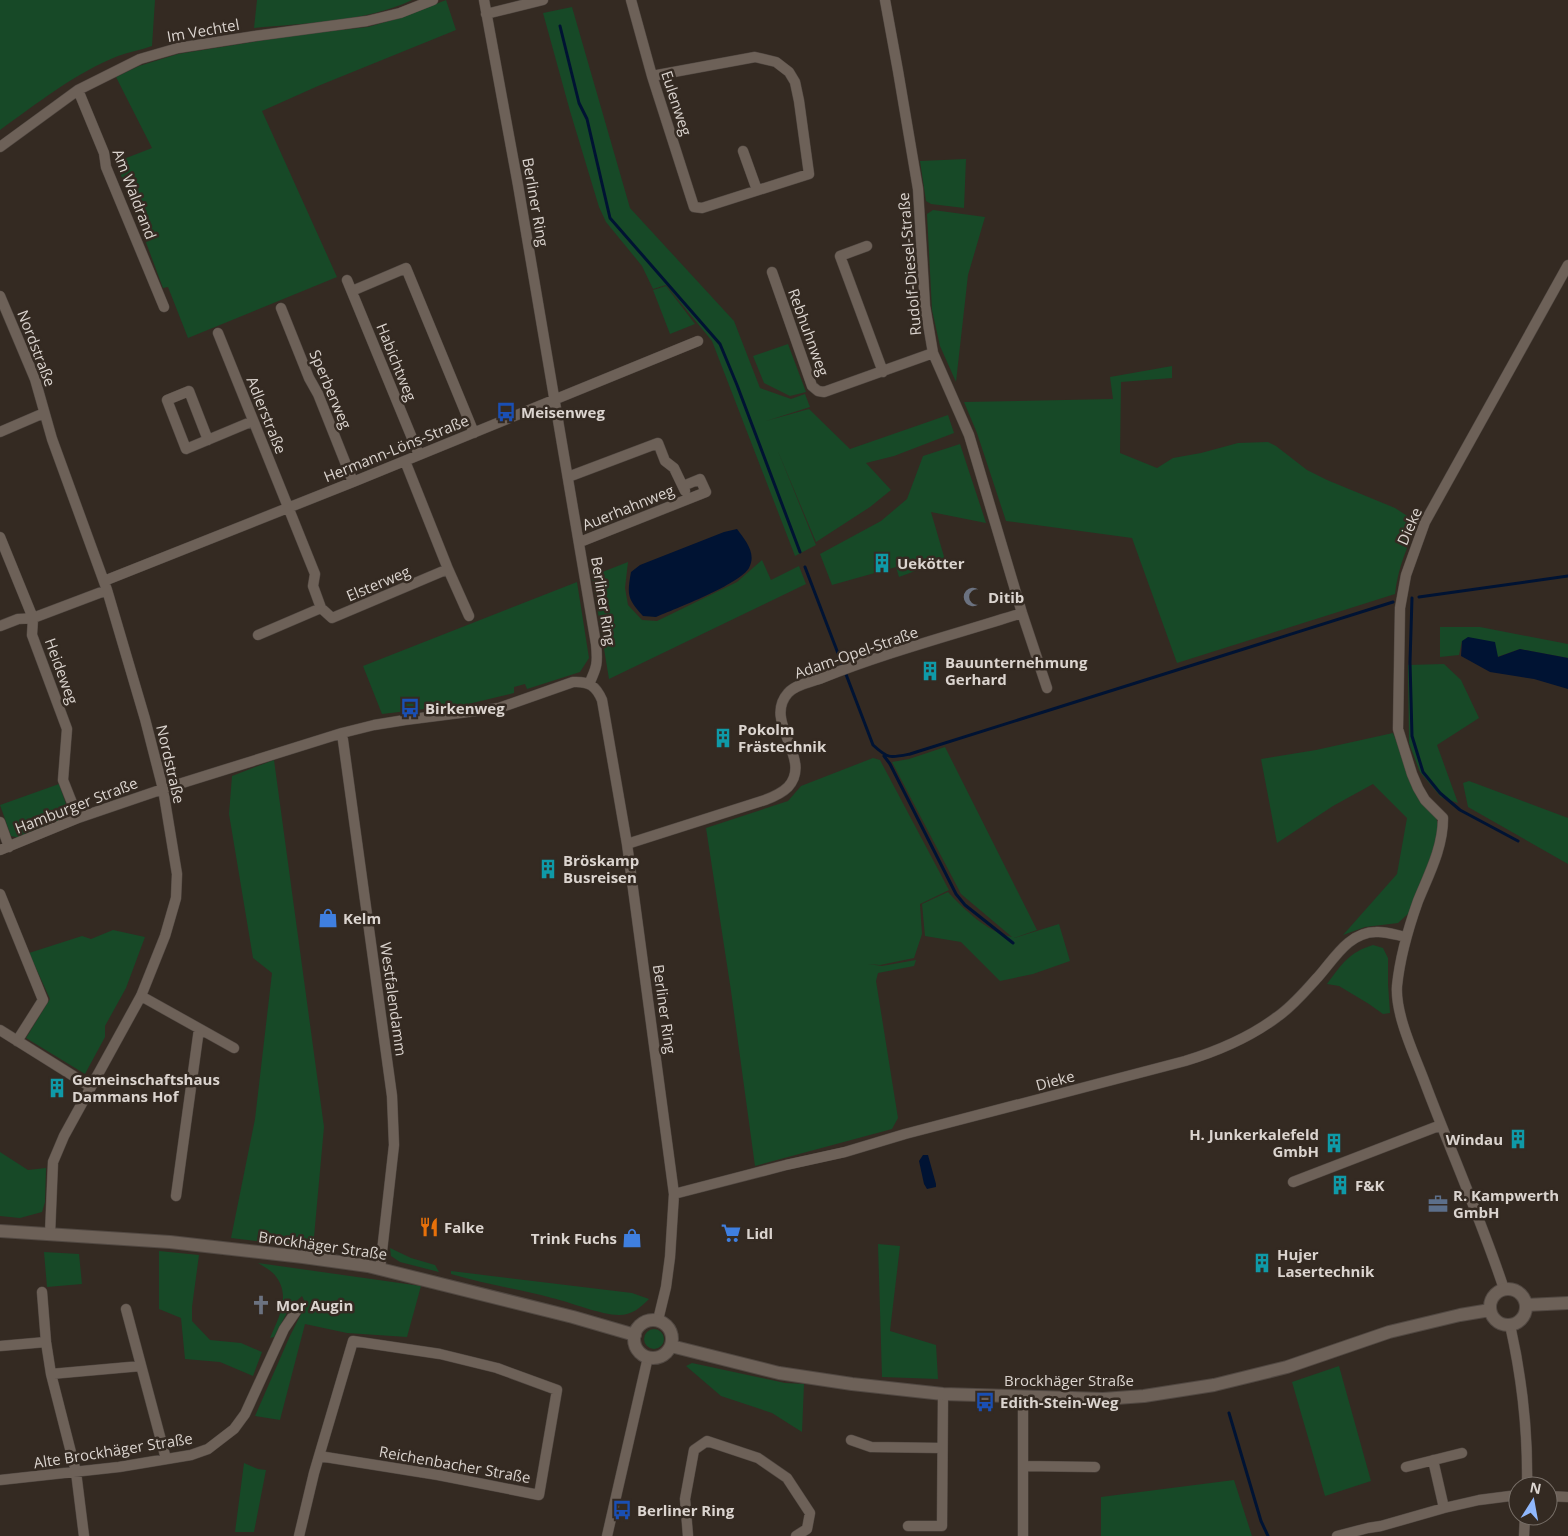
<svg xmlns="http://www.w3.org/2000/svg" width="1568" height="1536" viewBox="0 0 1568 1536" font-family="'Open Sans',sans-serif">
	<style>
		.green { fill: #174927 }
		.water { fill: #001333 }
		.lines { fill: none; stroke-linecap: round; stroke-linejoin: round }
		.stream { stroke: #001333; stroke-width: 3 }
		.minor-casing { stroke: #514842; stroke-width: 11 }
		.tertiary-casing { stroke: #514842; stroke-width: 14 }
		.minor { stroke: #6d6158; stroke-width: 10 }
		.tertiary { stroke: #6d6158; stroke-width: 12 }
		.labels { text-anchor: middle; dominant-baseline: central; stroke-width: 5; stroke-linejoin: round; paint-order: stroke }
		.street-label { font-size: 15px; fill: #dbd4cf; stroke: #342a22 }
		.poi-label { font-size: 15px; font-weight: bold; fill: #dbd4cf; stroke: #342a22; text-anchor: start }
	</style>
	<rect width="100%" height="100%" fill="#342a22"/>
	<path class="green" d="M0 0H155L152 46C141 50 129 52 118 56 77 72 36 104 0 130Z
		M257 0H412C366 22 305 23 254 28Z
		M446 0 456 30 318 86 262 111 337 277 188 338 168 287 163 288 116 162 152 148 116 77 139 66 178 54 296 35 368 27 403 17Z
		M572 7 630 208 734 321 760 388 791 399 805 394 810 407 766 421 809 409 850 449 948 415 954 433 894 456 866 463 891 490 870 507 816 542 777 449 816 545 795 556 712 341 666 285 653 289 642 266 606 222 599 207 570 111 543 13Z
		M966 159 964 208 931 204 926 201 920 161Z
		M933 210 985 217 968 275 956 382 940 346 932 310 927 214Z
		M666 286 695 324 670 334 653 290Z
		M788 344 806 392 790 396 764 383 753 356Z
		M1172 366V378L1121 382 1120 453 1157 468 1173 458 1201 453 1238 443 1268 442 1276 446 1307 470 1327 480 1395 508 1418 523C1407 547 1398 567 1395 594L1177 663 1132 538 1006 521 977 433 964 402 1113 399 1110 377Z
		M960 444 986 523 931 512 945 560 899 577 896 567 832 585 820 554 881 521 907 499 923 456Z
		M762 560 771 580 799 566 806 584 609 679 592 576 628 562 625 588 628 605 642 620 657 621 737 582Z
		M577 582 589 658 580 672 527 689 525 684 514 687V693L468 704 382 714 363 666Z
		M1440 627H1480L1568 644V658L1520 649 1497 657 1462 641 1459 655 1440 657Z
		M1444 664 1461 680 1479 718 1437 745 1458 803 1441 797 1420 772 1409 743 1408 665Z
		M1393 733 1413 783 1436 817 1439 829 1436 846 1409 913 1398 923 1365 927 1343 935 1397 874 1407 818 1373 784 1333 806 1277 843 1261 759 1316 750Z
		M945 747 1037 930 1014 938 1059 924 1070 961 1033 974 1000 981 961 942 925 936 922 904 948 892C965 910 987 932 1012 937L961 894 892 762 909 759Z
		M873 758 880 760 949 890 920 904 922 934 914 958 880 965 868 964 882 966 916 960 914 966 878 973 876 981 898 1118 892 1129 755 1166 731 991 706 828 788 801 801 786Z
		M274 760 324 1127 313 1248 231 1238 255 1119 272 973 253 958 229 814 232 776Z
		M1469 781 1568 818V864L1468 807 1463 783Z
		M59 784 69 813 66 821 20 838 11 836 0 805Z
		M113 930 145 937 126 988 105 1026V1037L85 1074 26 1038 50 999 29 953 82 936 91 939Z
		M1373 945 1383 948 1388 958V984L1390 1013 1383 1014 1369 1004 1339 986 1327 984C1341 965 1349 952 1373 945Z
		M0 1152 28 1170 46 1168 45 1202 42 1212 20 1218 0 1216Z
		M878 1244 900 1246 890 1331 936 1345 938 1379 882 1377Z
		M390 1248 411 1258 435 1265 439 1272 400 1262 391 1256Z
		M159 1251 199 1255 192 1307V1321L210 1340 241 1343 262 1352 253 1376 220 1362 185 1359 181 1318 159 1309Z
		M44 1252 79 1254 82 1284 47 1287Z
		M258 1263 421 1286 407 1337 347 1333 305 1324 280 1420 255 1416 289 1338 306 1304 302 1296 290 1307 274 1337 270 1338C279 1317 292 1295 274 1274 270 1270 263 1266 258 1263Z
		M451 1271 632 1293 649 1299C640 1308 632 1315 619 1315 601 1315 570 1302 552 1298 518 1289 484 1284 451 1274Z
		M644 1339a10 10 0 1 1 20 0a10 10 0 1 1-20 0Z
		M692 1363 785 1383 804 1384 802 1432 772 1413 721 1396 686 1366Z
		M1339 1366 1371 1481 1325 1496 1292 1382Z
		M244 1463 258 1469 266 1470 254 1532H235Z
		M1234 1480 1252 1536H1101V1497Z"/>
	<path class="water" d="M737 529C745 540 757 553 749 568 740 584 675 609 656 617L643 616C627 598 627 595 631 572L640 565 724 532Z
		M1468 637 1495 642 1498 657 1520 649 1568 658V689L1534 679 1490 672 1461 656 1462 641Z
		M923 1155H928L936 1184V1187L927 1189 924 1184 919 1161Z"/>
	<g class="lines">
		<path class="stream" d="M560 26 579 103 587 119 610 218 720 344 737 385 800 552
			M805 567 873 745C888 759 890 758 910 754L1393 602
			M1419 597 1568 576
			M1412 598 1410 662 1412 736 1423 772 1440 793 1460 810 1518 841
			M884 756 890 764 956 894 965 905 1013 943
			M1229 1413 1261 1521 1268 1536"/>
		<defs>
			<path id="minor" d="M484 0 518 185 596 644C598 663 597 667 589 684
				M631 0 652 76 694 207 702 208 809 174 799 101 795 82 789 72 776 62 755 57 652 76
				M885 0 898 71 918 189 925 306 933 353 969 435 1022 613 1047 688
				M486 14 543 0
				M78 90 104 153 106 167 164 307
				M0 147 78 90 140 59 178 48 255 36 367 21 400 13 433 0
				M743 151 757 190
				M867 246 840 256 883 372
				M772 272 812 386 818 391 824 392 933 353
				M347 280 419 455
				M352 291 406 268 474 433
				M0 296 35 379 52 439 107 590 145 719 163 789 177 874 176 898 165 936 141 996 64 1136 53 1162 50 1234
				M281 308 309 378 318 394 353 482
				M218 333 315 574 313 586 321 608 332 618 448 569
				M0 432 44 413
				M208 440 189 391 167 400 186 449 253 421
				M405 461 448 569 469 616
				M568 477 658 443 665 461 674 468 685 491
				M0 537 33 618 32 635 67 729 63 780 78 818
				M580 542 706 492 700 479 683 486
				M104 581 353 482 698 341
				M0 626 18 619 33 618 107 590
				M258 635 321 608
				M342 733 392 1096 394 1145 380 1269
				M0 822 9 847
				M627 844 765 800C773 797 782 793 788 787 814 759 762 722 788 693 796 684 812 682 822 678 887 652 956 634 1022 613
				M0 850 78 818 163 789 342 733 374 725 405 720 499 708 573 682C589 681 596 686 602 700L627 844 674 1194 670 1257 666 1287 658 1320
				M0 894 43 1000 17 1041
				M141 996 234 1048
				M0 1030 91 1087
				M1293 1182 1441 1125
				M674 1194 786 1165 845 1152 905 1134 1185 1061C1218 1051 1249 1038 1277 1017 1293 1006 1305 991 1318 977 1334 959 1349 932 1376 932 1385 931 1396 935 1406 937
				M176 1196 199 1029
				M1504 1289C1481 1219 1451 1152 1425 1083 1415 1056 1395 1015 1397 986 1400 956 1408 929 1418 901 1429 874 1443 848 1443 818L1425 800 1418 788 1412 774 1398 729 1400 608 1406 575 1425 522 1568 265
				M42 1292 46 1342 51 1374 76 1472 84 1536
				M126 1309 166 1459
				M1510 1325C1522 1378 1528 1432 1527 1486
				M0 1346 46 1342
				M51 1374 141 1366
				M1023 1397V1536
				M851 1440 871 1447 942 1448
				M1433 1460 1444 1508
				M1023 1466 1095 1467
				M1406 1467 1462 1453
				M0 1480 119 1467 191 1455 208 1449 234 1429 245 1414 284 1329 299 1307
				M1548 1496 1568 1497
				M908 1526H942L943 1394
				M299 1536 314 1473 353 1341 440 1354 497 1368 557 1390 539 1495 438 1475 319 1456
				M607 1536 648 1357
				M688 1536 685 1499 694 1450 707 1441 758 1458 787 1478 810 1513 807 1529 796 1536
				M1337 1536 1368 1528 1381 1526 1444 1508 1479 1500 1518 1495
				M1524 1536 1525 1516"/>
			<path id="tertiary" d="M0 1231 170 1242 303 1257 368 1266 573 1317 635 1335
				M1490 1307a18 18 0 1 1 36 0a18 18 0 1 1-36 0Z
				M1526 1305 1568 1303
				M634 1339a19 19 0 1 1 38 0a19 19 0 1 1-38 0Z
				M671 1346 779 1373 852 1384 943 1394 1103 1399 1144 1396 1214 1385 1287 1367 1389 1332 1460 1315 1490 1310"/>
		</defs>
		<use href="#minor" class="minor-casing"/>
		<use href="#tertiary" class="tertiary-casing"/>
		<use href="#minor" class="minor"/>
		<use href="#tertiary" class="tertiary"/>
	</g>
	<defs>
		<symbol id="bus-bare" viewBox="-9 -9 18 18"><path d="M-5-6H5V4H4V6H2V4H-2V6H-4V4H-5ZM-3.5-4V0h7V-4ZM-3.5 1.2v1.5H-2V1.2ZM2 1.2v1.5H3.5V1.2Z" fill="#1a4fb4" stroke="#342a22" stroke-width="2.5" paint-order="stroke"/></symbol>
		<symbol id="building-bare" viewBox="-9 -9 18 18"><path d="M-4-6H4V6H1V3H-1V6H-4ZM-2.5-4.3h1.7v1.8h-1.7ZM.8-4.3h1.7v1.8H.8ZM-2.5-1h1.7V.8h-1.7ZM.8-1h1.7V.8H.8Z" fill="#0f9aa8" stroke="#342a22" stroke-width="2.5" paint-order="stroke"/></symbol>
		<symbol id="mosque-bare" viewBox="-9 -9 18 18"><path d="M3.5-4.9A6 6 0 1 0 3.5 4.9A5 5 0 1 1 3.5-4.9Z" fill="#6b7280" stroke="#342a22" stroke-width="2.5" paint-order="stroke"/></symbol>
		<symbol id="shop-bare" viewBox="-9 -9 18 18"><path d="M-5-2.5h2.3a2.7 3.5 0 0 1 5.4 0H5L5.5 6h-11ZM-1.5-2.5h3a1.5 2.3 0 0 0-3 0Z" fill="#3f7fe0" stroke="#342a22" stroke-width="2.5" paint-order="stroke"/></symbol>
		<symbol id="office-bare" viewBox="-9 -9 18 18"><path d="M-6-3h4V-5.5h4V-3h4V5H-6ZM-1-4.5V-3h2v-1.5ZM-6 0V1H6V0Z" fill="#5c6f8a" stroke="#342a22" stroke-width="2.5" paint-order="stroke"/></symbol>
		<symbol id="restaurant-bare" viewBox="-9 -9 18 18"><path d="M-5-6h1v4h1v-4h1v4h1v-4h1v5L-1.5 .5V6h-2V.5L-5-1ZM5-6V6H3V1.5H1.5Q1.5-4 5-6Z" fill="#e8710a" stroke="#342a22" stroke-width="2.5" paint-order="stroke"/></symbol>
		<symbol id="supermarket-bare" viewBox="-9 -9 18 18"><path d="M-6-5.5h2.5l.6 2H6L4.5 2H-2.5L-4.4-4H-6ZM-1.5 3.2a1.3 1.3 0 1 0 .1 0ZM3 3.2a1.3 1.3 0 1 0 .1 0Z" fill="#3f7fe0" stroke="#342a22" stroke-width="2.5" paint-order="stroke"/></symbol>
		<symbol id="church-bare" viewBox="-9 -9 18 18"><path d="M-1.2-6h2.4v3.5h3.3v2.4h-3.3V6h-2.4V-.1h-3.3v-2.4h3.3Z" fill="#6b7280" stroke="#342a22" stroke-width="2.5" paint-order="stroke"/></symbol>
	</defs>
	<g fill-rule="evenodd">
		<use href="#bus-bare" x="492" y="398" width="28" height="28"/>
		<use href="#building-bare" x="868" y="549" width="28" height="28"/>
		<use href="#mosque-bare" x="959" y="583" width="28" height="28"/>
		<use href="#building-bare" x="916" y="657" width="28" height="28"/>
		<use href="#bus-bare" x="396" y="694" width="28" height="28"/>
		<use href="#building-bare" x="709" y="724" width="28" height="28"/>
		<use href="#building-bare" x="534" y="855" width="28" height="28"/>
		<use href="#shop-bare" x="314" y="904" width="28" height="28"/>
		<use href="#building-bare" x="43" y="1074" width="28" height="28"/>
		<use href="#building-bare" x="1504" y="1125" width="28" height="28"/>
		<use href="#building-bare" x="1320" y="1129" width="28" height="28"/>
		<use href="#building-bare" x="1326" y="1171" width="28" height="28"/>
		<use href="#office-bare" x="1424" y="1190" width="28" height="28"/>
		<use href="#restaurant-bare" x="415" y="1213" width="28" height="28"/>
		<use href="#supermarket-bare" x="717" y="1219" width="28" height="28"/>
		<use href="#shop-bare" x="618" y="1224" width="28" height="28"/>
		<use href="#building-bare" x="1248" y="1249" width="28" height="28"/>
		<use href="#church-bare" x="247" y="1291" width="28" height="28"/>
		<use href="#bus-bare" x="971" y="1388" width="28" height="28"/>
		<use href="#bus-bare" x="608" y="1496" width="28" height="28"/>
	</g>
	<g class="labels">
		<g class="street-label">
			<text transform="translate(203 30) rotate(-10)">Im Vechtel</text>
			<text transform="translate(677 103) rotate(72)">Eulenweg</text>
			<text transform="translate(135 194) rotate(69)">Am Waldrand</text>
			<text transform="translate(536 202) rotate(80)">Berliner Ring</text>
			<text transform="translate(909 264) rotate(-95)">Rudolf-Diesel-Straße</text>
			<text transform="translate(809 332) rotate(70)">Rebhuhnweg</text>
			<text transform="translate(37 348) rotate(69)">Nordstraße</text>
			<text transform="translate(397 362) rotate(68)">Habichtweg</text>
			<text transform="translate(331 389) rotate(67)">Sperberweg</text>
			<text transform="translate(267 415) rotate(68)">Adlerstraße</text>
			<text transform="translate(396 448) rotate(-22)">Hermann-Löns-Straße</text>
			<text transform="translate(628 507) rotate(-22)">Auerhahnweg</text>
			<text transform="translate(1409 526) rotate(-66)">Dieke</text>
			<text transform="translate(378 583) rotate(-23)">Elsterweg</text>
			<text transform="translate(604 601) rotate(81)">Berliner Ring</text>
			<text transform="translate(856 652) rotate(-19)">Adam-Opel-Straße</text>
			<text transform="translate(62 671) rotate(70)">Heideweg</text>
			<text transform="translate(171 764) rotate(77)">Nordstraße</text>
			<text transform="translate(76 805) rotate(-21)">Hamburger Straße</text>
			<text transform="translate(394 999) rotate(82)">Westfalendamm</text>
			<text transform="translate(665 1009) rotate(82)">Berliner Ring</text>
			<text transform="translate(1055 1080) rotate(-15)">Dieke</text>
			<text transform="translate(323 1245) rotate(8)">Brockhäger Straße</text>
			<text x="1069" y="1380">Brockhäger Straße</text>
			<text transform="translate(113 1450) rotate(-9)">Alte Brockhäger Straße</text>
			<text transform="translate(455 1464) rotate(10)">Reichenbacher Straße</text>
		</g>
		<g class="poi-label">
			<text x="521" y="412">Meisenweg</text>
			<text x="897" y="563">Uekötter</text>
			<text x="988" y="597">Ditib</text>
			<text x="945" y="662">Bauunternehmung<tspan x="945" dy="17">Gerhard</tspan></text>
			<text x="425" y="708">Birkenweg</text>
			<text x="738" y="729">Pokolm<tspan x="738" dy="17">Frästechnik</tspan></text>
			<text x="563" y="860">Bröskamp<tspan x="563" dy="17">Busreisen</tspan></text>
			<text x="343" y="918">Kelm</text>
			<text x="72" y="1079">Gemeinschaftshaus<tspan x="72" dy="17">Dammans Hof</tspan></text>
			<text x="1319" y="1134" text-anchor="end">H. Junkerkalefeld<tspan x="1319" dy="17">GmbH</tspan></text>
			<text x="1503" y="1139" text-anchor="end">Windau</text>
			<text x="1355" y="1185">F&amp;K</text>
			<text x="1453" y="1195">R. Kampwerth<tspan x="1453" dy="17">GmbH</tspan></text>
			<text x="444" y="1227">Falke</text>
			<text x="746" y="1233">Lidl</text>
			<text x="617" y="1238" text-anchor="end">Trink Fuchs</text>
			<text x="1277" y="1254">Hujer<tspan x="1277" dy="17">Lasertechnik</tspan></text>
			<text x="276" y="1305">Mor Augin</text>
			<text x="1000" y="1402">Edith-Stein-Weg</text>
			<text x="637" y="1510">Berliner Ring</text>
		</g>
	</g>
	<g transform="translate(1533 1501) rotate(11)"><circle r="24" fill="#342a22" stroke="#776e67"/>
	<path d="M0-4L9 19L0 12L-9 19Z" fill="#90b8fd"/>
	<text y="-8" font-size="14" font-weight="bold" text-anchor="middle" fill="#dbd4cf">N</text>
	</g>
</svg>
